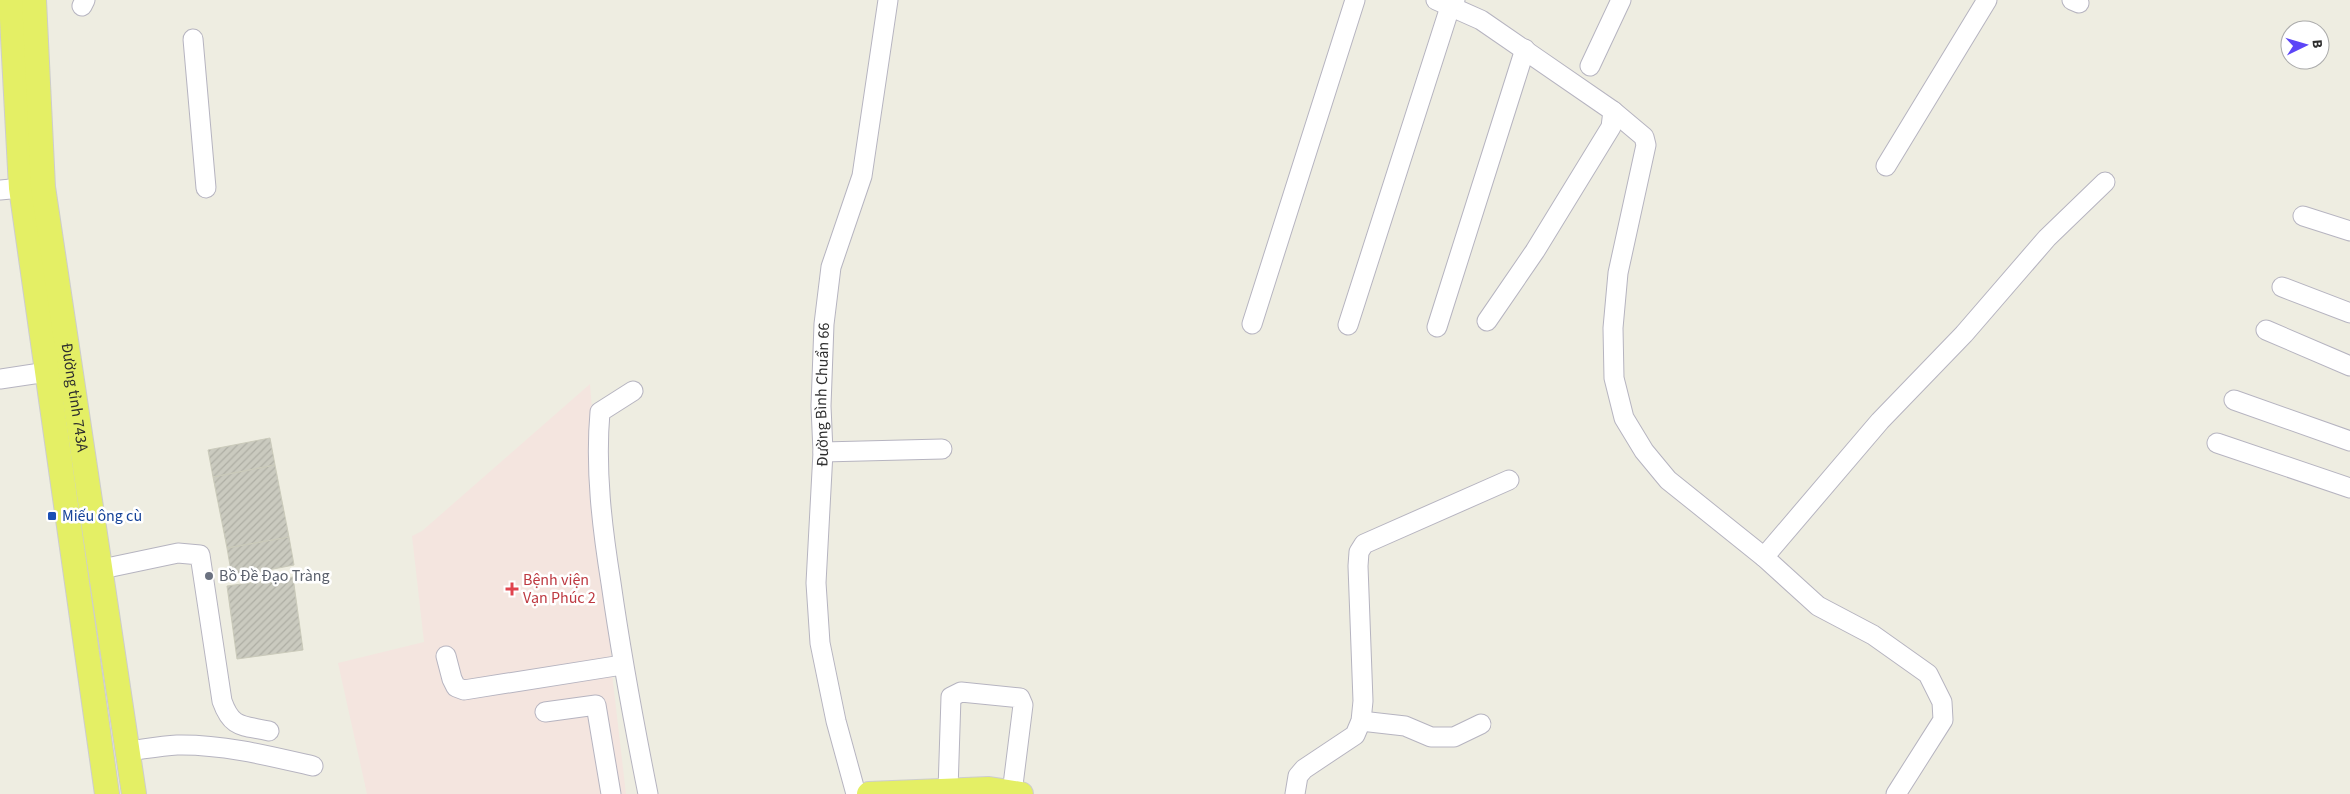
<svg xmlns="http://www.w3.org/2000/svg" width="2350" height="794" viewBox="0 0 2350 794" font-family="'Source Sans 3',sans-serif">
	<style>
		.medical { fill: #f4e5df }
		.building { fill: url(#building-hatch); stroke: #cacaba }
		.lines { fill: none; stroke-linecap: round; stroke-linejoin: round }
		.minor-casing { stroke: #b6b4c0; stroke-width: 21 }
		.major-casing { stroke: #cdcdcd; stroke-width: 26 }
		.minor { stroke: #fff; stroke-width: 19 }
		.major { stroke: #e4ef65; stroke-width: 24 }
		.transit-dot { fill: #1a4fb4; stroke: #fff; stroke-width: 2 }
		.worship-dot { fill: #6b7280; stroke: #fff; stroke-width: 2 }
		.health-dot { fill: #e0444e; stroke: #fff; stroke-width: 2 }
		.labels { text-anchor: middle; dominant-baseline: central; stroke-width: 5; stroke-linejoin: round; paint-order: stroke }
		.street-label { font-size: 16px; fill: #2e2e2e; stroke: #fff }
		.transit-label { font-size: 16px; fill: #164399; stroke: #fff; text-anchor: start }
		.worship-label { font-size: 16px; fill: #5b616d; stroke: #fff; text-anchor: start }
		.health-label { font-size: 16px; fill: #be3a42; stroke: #fff; text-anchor: start }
	</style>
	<defs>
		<pattern id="building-hatch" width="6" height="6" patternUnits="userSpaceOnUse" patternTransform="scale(1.25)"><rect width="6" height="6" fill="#cacabf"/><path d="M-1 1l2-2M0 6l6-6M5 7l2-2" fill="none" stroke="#aeaea4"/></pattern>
	</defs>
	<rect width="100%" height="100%" fill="#eeede1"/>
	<path class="medical" d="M590 384 613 682 626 794H367L338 663 424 642 412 536 422 531Z"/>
	<path class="building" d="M270 438 275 465 213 477 208 450Z
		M275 465 289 537 227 548 213 477Z
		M289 537 294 565 232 577 227 548Z
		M293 577 303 650 237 659 227 586Z"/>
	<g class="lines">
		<defs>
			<g id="minor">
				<path d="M1436 0 1481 20 1613 111 1611 127 1535 251 1487 321"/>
				<path d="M2072 0 2079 3"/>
				<path d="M82 6 85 0"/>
				<path d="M193 39 206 188"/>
				<path d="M1590 66 1621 0"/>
				<path d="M1613 111 1644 137 1646 145 1618 273 1613 328 1614 378 1624 418 1644 451 1668 480 1764 557 1818 606 1873 635 1928 674 1942 702 1943 720 1896 794"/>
				<path d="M1886 166 1987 0"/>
				<path d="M0 190 21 188"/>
				<path d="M2303 216 2350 231"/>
				<path d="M2282 287 2350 313"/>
				<path d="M1252 324 1355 0"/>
				<path d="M1348 325 1450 7 1455 0"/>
				<path d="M1437 327 1525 49"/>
				<path d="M2266 330 2350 366"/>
				<path d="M0 379 47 372"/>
				<path d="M633 391 600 412C595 469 602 527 611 583 621 654 634 724 648 794"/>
				<path d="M2234 400 2350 441"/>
				<path d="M2217 443 2350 488"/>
				<path d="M823 452 942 449"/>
				<path d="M1764 557 1880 421 1964 334 2047 238 2105 182"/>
				<path d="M102 569 178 553 200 555 222 701C232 729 242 725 269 731"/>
				<path d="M446 656 452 679 456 687 464 690 622 665"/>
				<path d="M545 712 596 705 611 794"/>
				<path d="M1361 721 1405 726 1431 737H1454L1481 724"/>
				<path d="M128 751C144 749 161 746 177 745 222 744 270 756 313 766"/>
				<path d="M948 790 951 697 961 692 1020 698 1023 705 1012 793"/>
				<path id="s1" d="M856 794 836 721 820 643 816 583 823 452 821 406 824 324 831 267 862 176 888 0"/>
				<path d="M1295 794 1298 776 1304 769 1355 735 1361 721 1363 701 1358 566 1359 552 1364 544 1509 480"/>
			</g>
			<g id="major">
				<path d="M11 0 21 188 107 794"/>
				<path id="s2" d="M34 0 43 187 134 794"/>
				<path d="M869 794 989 789 1021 794"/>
			</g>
		</defs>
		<use href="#minor" class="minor-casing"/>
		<use href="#major" class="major-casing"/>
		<use href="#minor" class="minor"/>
		<use href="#major" class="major"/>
	</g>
	<rect class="transit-dot" x="47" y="511" width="10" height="10" rx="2.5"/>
	<circle class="worship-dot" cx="209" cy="576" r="5"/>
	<path class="health-dot" d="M509.5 581.5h5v5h5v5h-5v5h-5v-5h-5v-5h5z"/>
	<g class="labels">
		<g class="street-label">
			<text stroke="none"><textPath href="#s1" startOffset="404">Đường Bình Chuẩn 66</textPath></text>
			<text stroke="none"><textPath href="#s2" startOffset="400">Đường tỉnh 743A</textPath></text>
		</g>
		<g class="transit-label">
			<text x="62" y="516">Miếu ông cù</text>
		</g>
		<g class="worship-label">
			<text x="219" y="576">Bồ Đề Đạo Tràng</text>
		</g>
		<g class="health-label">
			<text x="523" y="580">Bệnh viện<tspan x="523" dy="18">Vạn Phúc 2</tspan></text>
		</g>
	</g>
	<g transform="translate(2305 45) rotate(85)"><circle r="24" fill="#ffffff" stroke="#ababab"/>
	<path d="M0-4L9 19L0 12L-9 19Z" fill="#5c45f7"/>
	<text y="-8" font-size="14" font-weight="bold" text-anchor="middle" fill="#2e2e2e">B</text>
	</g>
</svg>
